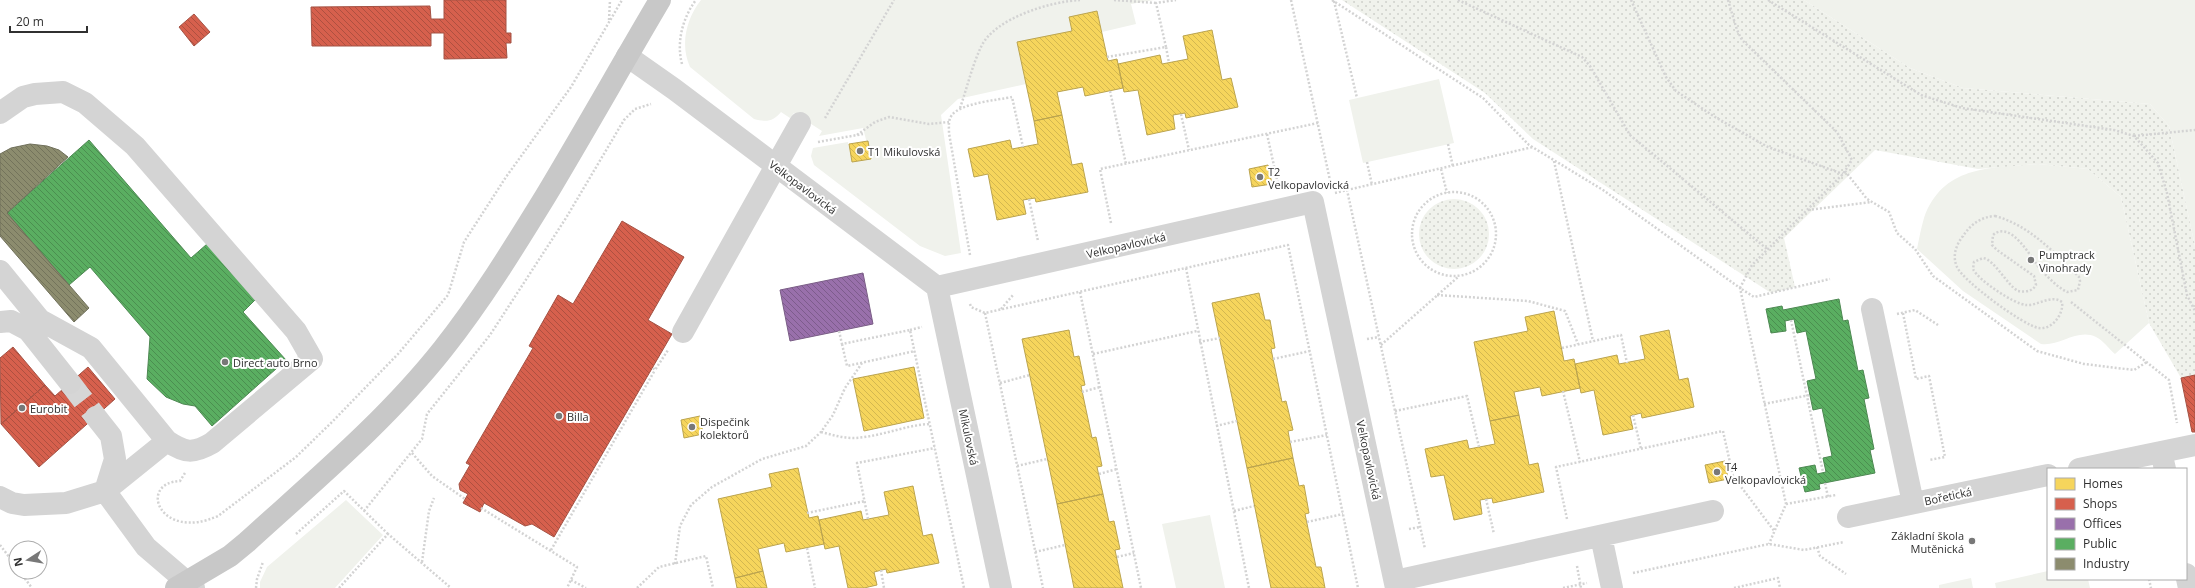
<svg xmlns="http://www.w3.org/2000/svg" width="2195" height="588" viewBox="0 0 2195 588" font-family="'Open Sans',sans-serif">
	<style>
		.grass { fill: #f0f2ec }
		.park { fill: url(#park-dots) }
		.homes { fill: url(#homes-back-hatch); stroke: #bba44f }
		.shops { fill: url(#shops-back-hatch); stroke: #a45244 }
		.offices { fill: url(#offices-back-hatch); stroke: #7a5d86 }
		.public { fill: url(#public-back-hatch); stroke: #4d8852 }
		.industry { fill: url(#industry-back-hatch); stroke: #70705b }
		.lines { fill: none; stroke-linecap: round; stroke-linejoin: round }
		.minor-tunnel { stroke: #d6d6d6; stroke-width: 22; stroke-dasharray: 22 11; stroke-linecap: butt }
		.path { stroke: #d3d3d3; stroke-width: 2.5; stroke-dasharray: 2 2; stroke-linecap: butt }
		.minor { stroke: #d4d4d4; stroke-width: 22 }
		.major { stroke: #c8c8c8; stroke-width: 22 }
		.poi-dot { fill: #787878; stroke: #fff; stroke-width: 1.5 }
		.labels { text-anchor: middle; dominant-baseline: central; stroke-width: 4; stroke-linejoin: round; paint-order: stroke }
		.poi-label { font-size: 11px; fill: #303030; stroke: #fff; text-anchor: start }
		.street-label { font-size: 11px; fill: #303030; stroke: #fff }
	</style>
	<defs>
		<pattern id="park-dots" width="8" height="8" patternUnits="userSpaceOnUse"><rect width="8" height="8" fill="#f0f2ec"/><path d="M2 2h.1M6 6h.1" fill="none" stroke="#ced0cb" stroke-width="1.8" stroke-linecap="round"/></pattern>
		<pattern id="homes-back-hatch" width="6" height="6" patternUnits="userSpaceOnUse"><rect width="6" height="6" fill="#f6d55c"/><path d="M-1 5l2 2M0 0l6 6M5-1l2 2" fill="none" stroke="#d3b750"/></pattern>
		<pattern id="shops-back-hatch" width="6" height="6" patternUnits="userSpaceOnUse"><rect width="6" height="6" fill="#d6604d"/><path d="M-1 5l2 2M0 0l6 6M5-1l2 2" fill="none" stroke="#ae5040"/></pattern>
		<pattern id="offices-back-hatch" width="6" height="6" patternUnits="userSpaceOnUse"><rect width="6" height="6" fill="#9970ab"/><path d="M-1 5l2 2M0 0l6 6M5-1l2 2" fill="none" stroke="#7d5c8c"/></pattern>
		<pattern id="public-back-hatch" width="6" height="6" patternUnits="userSpaceOnUse"><rect width="6" height="6" fill="#5aae61"/><path d="M-1 5l2 2M0 0l6 6M5-1l2 2" fill="none" stroke="#4b8e50"/></pattern>
		<pattern id="industry-back-hatch" width="6" height="6" patternUnits="userSpaceOnUse"><rect width="6" height="6" fill="#8c8c6e"/><path d="M-1 5l2 2M0 0l6 6M5-1l2 2" fill="none" stroke="#73735b"/></pattern>
	</defs>
	<rect width="100%" height="100%" fill="#fff"/>
	<path class="grass" d="M701 0H1154L1131 4 1136 24 1102 32 1097 11 1069 17 1072 31 1017 42 1026 84 958 99 941 115 961 253 945 256 920 246 814 165 811 156 813 148 848 142 852 162 871 159 863 128 819 136 822 131 794 113 790 118 781 112C773 122 766 122 754 119L690 67C680 45 686 19 701 0Z
		M1804 0H2195V246L2169 126 2150 104 1963 88 1910 68Z
		M1439 79 1454 143 1363 163 1349 100Z
		M2038 164 2088 169 2121 197 2149 323 2115 354C2109 349 2103 340 2096 337 2077 328 2059 347 2041 344L1963 291 1917 249C1919 239 1921 228 1924 218 1943 165 1991 168 2038 164Z
		M346 500 383 535 335 588H260V582L267 567Z
		M1210 515 1225 588H1176L1162 524Z
		M2048 571V579H2088L2090 588H1996L1995 583Z
		M1971 578 1973 588H1939V585Z"/>
	<path class="park" d="M1342 0H1804L1910 68 1963 88 2150 104 2169 126 2195 246V375L2181 378 2149 323 2121 197 2088 169 2038 164 1978 169 1875 150 1784 238 1795 287 1771 293 1533 139 1485 93Z
		M1419 234a35 35 0 1 1 70 0a35 35 0 1 1-70 0Z"/>
	<path class="homes" d="M1097 11 1108 61 1117 59 1123 88 1085 96 1083 87 1057 92 1062 115 1034 121 1017 42 1072 31 1069 17Z
		M1212 30 1222 80 1231 78 1238 107 1186 118 1185 113 1173 115 1175 129 1147 135 1138 90 1124 92 1118 64 1160 55 1162 64 1188 59 1183 36Z
		M1062 115 1072 165 1082 163 1088 192 1036 202 1035 198 1023 200 1026 214 997 220 988 174 974 177 968 149 1010 140 1012 149 1038 144 1034 121Z
		M868 141 871 159 852 162 849 144Z
		M1268 165 1272 184 1252 187 1249 169Z
		M1259 293 1265 320H1270L1275 348 1271 349 1282 402 1286 401 1293 430 1288 431 1293 458 1247 468 1212 303Z
		M1554 311 1564 361 1574 359 1580 388 1542 396 1540 387 1514 392 1519 415 1490 421 1474 342 1528 331 1525 317Z
		M1069 330 1074 357 1079 356 1085 385 1081 386 1092 438 1096 437 1102 466 1097 467 1103 494 1057 504 1022 339Z
		M1669 330 1679 380 1688 378 1694 407 1642 418 1641 413 1630 416 1633 429 1603 435 1594 390 1581 393 1575 364 1617 355 1619 364 1645 359 1640 336Z
		M914 367 924 418 864 431 853 379Z
		M1519 415 1529 465 1538 463 1544 492 1493 503 1492 498 1480 500 1482 514 1454 520 1444 475 1431 477 1425 449 1467 440 1469 449 1495 444 1490 421Z
		M700 416 703 434 684 438 681 420Z
		M1293 458 1299 486 1304 485 1309 513 1305 514 1316 567H1321L1325 588H1271L1247 468Z
		M1725 461 1728 479 1709 483 1705 465Z
		M798 468 809 518 818 516 824 544 786 552 784 543 758 549 763 571 735 578 718 499 772 487 769 474Z
		M913 486 923 536 932 534 939 563 887 573 886 569 874 572 877 585 864 588H848L839 546 825 549 819 520 861 511 863 520 889 515 884 492Z
		M1103 494 1109 522 1114 521 1120 549 1115 550 1123 588H1074L1057 504Z
		M763 571 767 588H737L735 578Z"/>
	<path class="shops" d="M444 0H506V33H511V43H506L507 58 444 59V33H431V46H312L311 7 430 6 431 19H444Z
		M194 14 210 32 194 46 179 27Z
		M622 221 684 257 648 320 672 334 554 537 532 524 525 526 484 503 480 512 463 503 468 494 460 490 459 484 470 465 466 463 533 348 529 346 558 295 573 304Z
		M13 347 45 385 1 424 0 358Z
		M88 367 115 399 39 467 1 424 45 385 55 396Z
		M2195 375V432H2192L2181 378Z"/>
	<path class="offices" d="M863 273 873 324 790 341 780 290Z"/>
	<path class="public" d="M89 140 191 258 207 244 255 300 243 312 286 360 212 426 195 406 183 404 166 397 147 379 150 337 90 267 69 285 7 213Z
		M1839 299 1843 321 1848 320 1858 371 1863 370 1869 398 1864 399 1874 449 1870 450 1875 473 1819 484 1820 489 1805 492 1799 468 1815 465 1817 474 1826 472 1823 458 1832 456 1822 408 1813 410 1807 381 1816 379 1806 331 1797 333 1794 319 1785 321 1786 331 1771 333 1766 309 1782 306 1783 310Z"/>
	<path class="industry" d="M30 144 47 146 59 150 68 157 7 213 89 308 74 322 0 236V154L11 148Z"/>
	<g class="lines">
		<path class="minor-tunnel" d="M70 383 96 417"/>
		<path class="path" d="M1114 0 1156 3
			M1291 0 1331 185
			M1332 0 1483 98 1529 145 1603 190 1740 288 1786 504 1769 544
			M1458 0 1582 57 1590 66 1630 135 1767 249
			M1631 0 1666 77 1676 91 1715 117 1768 147 1843 174
			M1728 0 1737 30 1742 40 1837 132 1852 160 1843 174 1752 265 1740 288 1754 297 1830 279
			M1768 0 1921 95 1962 108 2114 130 2134 136 2158 163 2167 193 2187 295 2195 311
			M1334 1 1357 98
			M609 20 610 0
			M1166 47 1156 3 1176 0
			M1107 57 1166 47 1169 63
			M682 64C676 42 683 17 696 0
			M1110 91 1126 164
			M960 108C967 88 972 66 981 47 994 18 1052 1 1081 0
			M1181 114 1189 150
			M825 118 894 0
			M1267 134 1278 184
			M857 135 875 122 889 117 929 124 949 122
			M2134 136 2195 130
			M818 142 863 134
			M1448 144 1453 167
			M1554 161 1593 341
			M1367 162 1372 185
			M1441 169 1447 193
			M1845 171 1867 199 1889 212 1897 233 1915 249 1933 276 2037 351 2084 364 2134 370 2147 362
			M1347 190 1533 147
			M1412 234a42 42 0 1 1 84 0a42 42 0 1 1-84 0Z
			M1335 193 1347 190 1425 549
			M1029 199 1038 241
			M1808 210 1872 202
			M1995 216C2029 225 2055 253 2079 277L2080 281 2078 290 2067 292C2057 287 2049 278 2041 270 2032 260 2012 219 1993 235L1992 245 1997 250 2034 276 2036 285C2032 292 2025 292 2018 291 2006 284 1995 260 1983 258L1974 262 1973 269C1978 280 2014 304 2026 305 2038 306 2051 294 2062 302 2064 314 2052 330 2039 328 2024 326 1963 281 1957 267 1952 256 1956 245 1963 236 1971 224 1981 217 1995 216Z
			M1111 223 1100 169 1318 123
			M970 255 949 133C949 126 948 120 952 115 961 103 998 100 1012 97L1023 147
			M1186 268 1249 588
			M1080 292 1141 588
			M1437 295 1528 301 1565 311 1578 344
			M2071 302 2169 380 2177 423
			M970 304 971 307 985 313 1288 245 1358 588
			M1001 309 1013 295
			M985 313 1043 588
			M1903 313 1916 379 1929 376 1945 457 1929 460
			M1897 314 1915 310 1938 325
			M1791 320 1823 472
			M910 330 922 327
			M839 331 842 344 910 330 964 588
			M1367 339 1379 337
			M1199 342 1220 338
			M842 344 847 366 915 351
			M1381 345 1458 277
			M1562 348 1621 335 1627 363
			M1093 354 1197 331
			M1273 359 1310 351
			M653 368 655 370 668 350
			M1000 383 1030 375
			M1563 391 1580 462
			M1082 392 1100 387
			M1764 404 1810 395
			M1395 411 1467 396 1479 447
			M1633 415 1641 449
			M1216 426 1237 421
			M821 432C832 435 843 438 854 438 880 437 905 425 930 424
			M1290 442 1327 435
			M412 453 432 476 465 499
			M1017 466 1047 459
			M185 473 180 481C137 483 160 542 218 516L296 457 332 422 398 354 448 295 464 242 506 177 571 87 622 0
			M1099 474 1117 469
			M1825 483 1828 497
			M1486 499 1494 534
			M1786 504 1836 495
			M481 508 577 567 567 588
			M364 511 422 439 427 414 490 335 566 218 624 120 635 109 651 104
			M1234 511 1254 506
			M807 513 865 501
			M868 519 857 463 935 448
			M1567 519 1556 467 1723 431 1733 476 1775 532
			M1307 522 1343 514
			M1409 529 1420 527
			M296 534 344 491 388 534
			M0 545 16 566
			M1817 547 1820 556 1846 574
			M807 548 815 588
			M551 550 655 370
			M1035 552 1065 545
			M1117 557 1134 553
			M422 562 429 511 434 498
			M675 564 680 526 691 505 712 487 762 459 806 446 821 432 833 415 845 388 862 363
			M1577 566 1581 588
			M881 570 884 588
			M20 572 32 588
			M1633 573 1769 544 1804 550 1844 542
			M2149 579 2151 588
			M571 580 586 588
			M256 588 257 579 263 562
			M339 588 388 534 451 588
			M637 588 659 567 706 556 713 588
			M1563 588 1587 583
			M1734 588 1778 578 1780 588"/>
		<path class="minor" d="M627 56 674 89 937 287 1313 202 1396 588
			M0 113 23 97 35 94 63 92 85 103 135 146 296 331 312 359 212 443C193 454 185 453 167 441L105 491 66 503 24 505 12 503 0 497
			M0 271 40 320 91 348 167 441
			M937 287 1001 588
			M1872 309 1913 503
			M0 322 11 321 28 330 70 383
			M683 332 800 123
			M96 417 111 436 115 459 105 491
			M2079 469 2161 452
			M2165 469 2161 452 2195 445
			M105 491 146 547 194 588
			M1848 517 2048 475
			M1601 536 1612 588
			M2186 574 2189 588
			M1395 581 1713 511"/>
		<path class="major" d="M176 588 230 556 247 542C315 480 386 421 443 349 481 301 513 249 545 197 584 132 621 66 660 0"/>
	</g>
	<g class="poi-dot">
		<circle cx="860" cy="151" r="4"/>
		<circle cx="1260" cy="177" r="4"/>
		<circle cx="2031" cy="260" r="4"/>
		<circle cx="225" cy="362" r="4"/>
		<circle cx="22" cy="408" r="4"/>
		<circle cx="559" cy="416" r="4"/>
		<circle cx="692" cy="427" r="4"/>
		<circle cx="1717" cy="472" r="4"/>
		<circle cx="1972" cy="541" r="4"/>
	</g>
	<g class="labels">
		<g class="poi-label">
			<text x="868" y="151">T1 Mikulovská</text>
			<text x="1268" y="171">T2<tspan x="1268" dy="13">Velkopavlovická</tspan></text>
			<text x="2039" y="254">Pumptrack<tspan x="2039" dy="13">Vinohrady</tspan></text>
			<text x="233" y="362">Direct auto Brno</text>
			<text x="30" y="408">Eurobit</text>
			<text x="567" y="416">Billa</text>
			<text x="700" y="421">Dispečink<tspan x="700" dy="13">kolektorů</tspan></text>
			<text x="1725" y="466">T4<tspan x="1725" dy="13">Velkopavlovická</tspan></text>
			<text x="1964" y="535" text-anchor="end">Základní škola<tspan x="1964" dy="13">Mutěnická</tspan></text>
		</g>
		<g class="street-label">
			<text transform="translate(803 187) rotate(37)">Velkopavlovická</text>
			<text transform="translate(1126 245) rotate(-13)">Velkopavlovická</text>
			<text transform="translate(969 437) rotate(78)">Mikulovská</text>
			<text transform="translate(1369 460) rotate(78)">Velkopavlovická</text>
			<text transform="translate(1948 496) rotate(-12)">Bořetická</text>
		</g>
	</g>
	<rect x="2047" y="468" width="140" height="112" fill="#ffffff" stroke="#acacac"/>
	<rect x="2055" y="478" width="20" height="12" fill="#f6d55c" stroke="#acacac"/>
	<text x="2083" y="488" font-size="12" fill="#303030">Homes</text>
	<rect x="2055" y="498" width="20" height="12" fill="#d6604d" stroke="#acacac"/>
	<text x="2083" y="508" font-size="12" fill="#303030">Shops</text>
	<rect x="2055" y="518" width="20" height="12" fill="#9970ab" stroke="#acacac"/>
	<text x="2083" y="528" font-size="12" fill="#303030">Offices</text>
	<rect x="2055" y="538" width="20" height="12" fill="#5aae61" stroke="#acacac"/>
	<text x="2083" y="548" font-size="12" fill="#303030">Public</text>
	<rect x="2055" y="558" width="20" height="12" fill="#8c8c6e" stroke="#acacac"/>
	<text x="2083" y="568" font-size="12" fill="#303030">Industry</text>
	<g transform="translate(28 560) rotate(258)"><circle r="19" fill="#ffffff" stroke="#acacac"/>
	<path d="M0-3L7 15L0 10L-7 15Z" fill="#787878"/>
	<text y="-6" font-size="11" font-weight="bold" text-anchor="middle" fill="#303030">N</text>
	</g>
	<path d="M10 26v6h77v-6" fill="none" stroke="#303030" stroke-width="2"/>
	<text x="16" y="26" font-size="12" fill="#303030" stroke="#ffffff" stroke-width="3" paint-order="stroke">20 m</text>
</svg>
